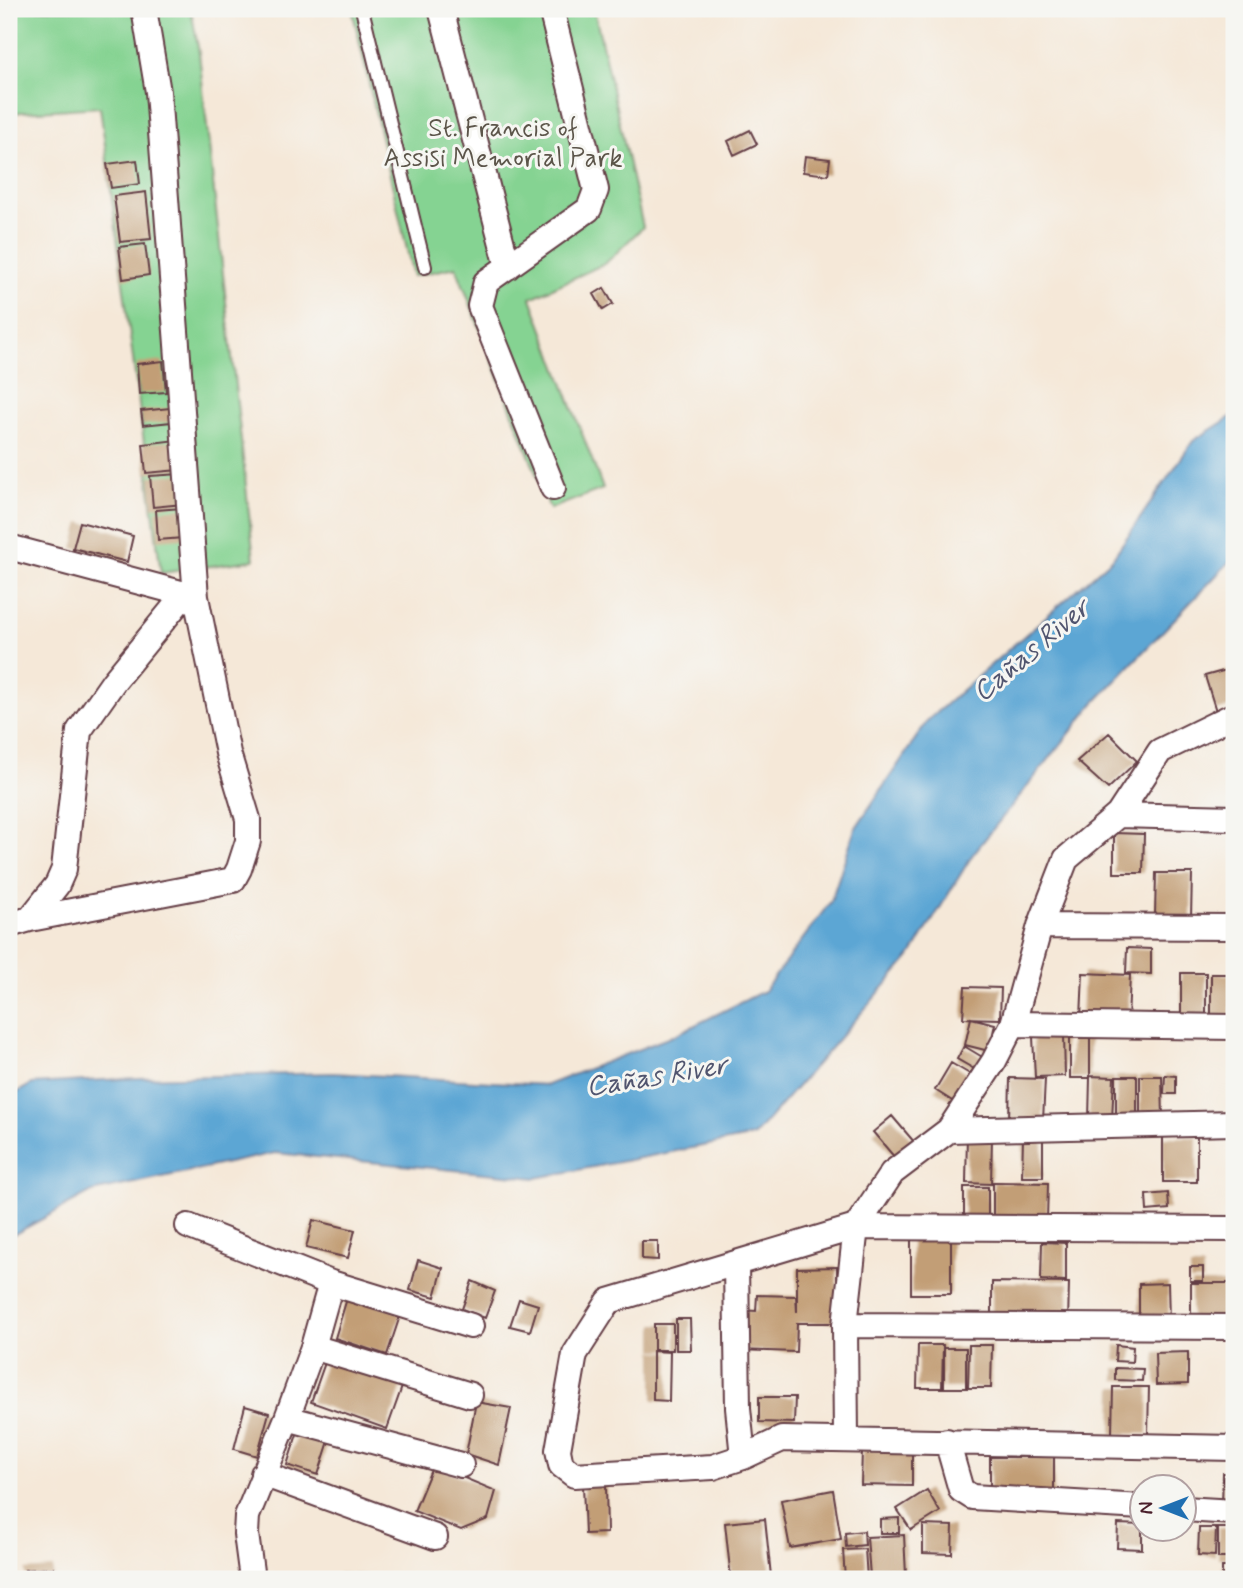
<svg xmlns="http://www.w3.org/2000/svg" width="1243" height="1588" viewBox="0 0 1243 1588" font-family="Mynerve,sans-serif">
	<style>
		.green { fill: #85d392; stroke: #68795e; stroke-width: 2 }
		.water { fill: #5ca6d4; stroke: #536280; stroke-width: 2 }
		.building { fill: #c29e76 }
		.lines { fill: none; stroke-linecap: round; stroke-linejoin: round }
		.service-casing { stroke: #643d45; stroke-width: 16 }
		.minor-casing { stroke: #643d45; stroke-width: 28 }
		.service { stroke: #fff; stroke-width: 12 }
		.minor { stroke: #fff; stroke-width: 24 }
		.labels { text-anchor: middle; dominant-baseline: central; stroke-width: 6; stroke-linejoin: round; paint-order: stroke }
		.park-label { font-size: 26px; fill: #5c554a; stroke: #f6f6f2 }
		.water-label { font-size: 28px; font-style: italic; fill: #51556f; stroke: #f6f6f2 }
	</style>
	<rect width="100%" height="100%" fill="#f6f6f2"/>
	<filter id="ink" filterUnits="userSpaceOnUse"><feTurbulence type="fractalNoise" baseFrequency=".0143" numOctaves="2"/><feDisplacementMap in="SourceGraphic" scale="14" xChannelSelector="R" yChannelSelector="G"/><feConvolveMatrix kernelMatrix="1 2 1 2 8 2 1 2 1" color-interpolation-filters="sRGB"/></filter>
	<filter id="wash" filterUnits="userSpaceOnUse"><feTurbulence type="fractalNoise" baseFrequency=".00686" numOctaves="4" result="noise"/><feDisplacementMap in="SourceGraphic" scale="28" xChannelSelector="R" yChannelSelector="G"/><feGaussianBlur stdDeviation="1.57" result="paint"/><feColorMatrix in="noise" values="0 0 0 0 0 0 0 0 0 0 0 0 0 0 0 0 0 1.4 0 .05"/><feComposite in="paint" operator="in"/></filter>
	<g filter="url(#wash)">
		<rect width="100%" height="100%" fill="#f5e8d8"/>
		<path class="green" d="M9 9H191L199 53 254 560 161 573 100 107 9 113Z
			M352 9H594L643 227 606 263 531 298 603 489 550 509 456 267 413 276Z"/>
		<path class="water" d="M1234 415V557L1094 703 973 854 910 957 754 1136 536 1178 275 1153 92 1192 9 1237V1097L32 1084 139 1078 333 1073 547 1085 673 1036 764 991 831 901 855 829 928 720 1112 559 1193 441Z"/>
		<g id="blocks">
			<path class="building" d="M750 130 757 144 734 155 728 141Z
				M805 156 830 159 828 175 803 172Z
				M137 160 140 184 111 188 107 164Z
				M146 192 151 239 120 242 114 196Z
				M145 244 149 275 123 279 119 247Z
				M604 288 613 304 603 310 594 294Z
				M163 361 166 392 139 394 137 364Z
				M170 408 171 422 143 425 141 411Z
				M176 440 179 470 146 473 143 444Z
				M180 474 183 504 153 507 150 476Z
				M182 508 183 538 158 540 156 510Z
				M80 522 133 536 127 562 73 548Z
				M1230 669 1234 683V706L1216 711 1205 676Z
				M1109 733 1137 761 1108 789 1077 761Z
				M1114 833 1144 834 1143 873H1114Z
				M1156 873H1192L1191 918 1155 917Z
				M1127 948 1151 949V974L1126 973Z
				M1083 973 1130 975 1128 1020 1081 1018Z
				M1181 973H1206V1016H1181Z
				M1211 974H1232L1231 1016H1211Z
				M965 987 1001 988 1000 1019 963 1018Z
				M971 1018 995 1024 989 1051 965 1045Z
				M1064 1035 1065 1076 1035 1077 1033 1037Z
				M1070 1038H1090V1076L1114 1077 1112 1120 1089 1119 1090 1078H1070Z
				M964 1046 984 1058 976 1070 957 1059Z
				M951 1063 973 1076 957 1104 935 1090Z
				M1165 1075 1176 1076V1094H1164Z
				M1116 1076H1137V1118H1116Z
				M1140 1076H1162L1163 1122 1140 1123Z
				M1010 1078 1045 1079 1043 1121 1009 1120Z
				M892 1116 915 1143 896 1159 873 1132Z
				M967 1135 992 1136 991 1184 966 1183Z
				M1163 1137H1197V1182H1163Z
				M1023 1138H1043V1177H1022Z
				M993 1182 1048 1183 1047 1221 993 1220Z
				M964 1187H988V1221H964Z
				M1168 1193 1169 1209 1147 1211 1146 1195Z
				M313 1220 355 1230 348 1258 306 1248Z
				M951 1238V1294H911V1239Z
				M642 1241H658V1260L642 1259Z
				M1042 1242 1066 1243V1281L1041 1280Z
				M418 1260 443 1268 435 1297 410 1290Z
				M837 1267V1323H797L796 1352 739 1350 740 1310 756 1311 757 1295 796 1296 797 1312V1268Z
				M1190 1267H1203V1281H1190Z
				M472 1281 495 1291 485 1318 462 1309Z
				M992 1282 1069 1283 1068 1323 992 1321Z
				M1168 1283 1169 1320H1139V1284Z
				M1191 1283H1234V1323H1191Z
				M348 1295 401 1313 387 1355 335 1338Z
				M519 1299 538 1305 530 1331 510 1326Z
				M676 1319H690L691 1350H676Z
				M654 1324H673V1350H654Z
				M918 1345H943L942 1388H917Z
				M969 1345H992L991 1388H968Z
				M1116 1345 1133 1347 1132 1362 1115 1361Z
				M944 1348H966V1388H944Z
				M653 1351 670 1352 669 1401 653 1400Z
				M1188 1352V1384L1156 1385 1155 1353Z
				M327 1357 403 1384 387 1429 311 1402Z
				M1115 1368 1143 1369 1142 1381 1115 1380Z
				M1113 1387H1149L1148 1434H1112Z
				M759 1397H795L794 1423 759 1422Z
				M476 1402 511 1408 499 1465 466 1454Z
				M245 1406 269 1413 257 1456 234 1449Z
				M300 1425 331 1435 318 1475 287 1465Z
				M862 1450 912 1451V1486L861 1485Z
				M990 1457H1054V1497H990Z
				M433 1465 496 1491 488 1519 461 1530 414 1511Z
				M1223 1473H1234V1504H1222Z
				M583 1485H606L607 1533 585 1534Z
				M833 1490 841 1539 790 1548 781 1500Z
				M927 1490 940 1512 911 1530 897 1509Z
				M899 1518V1533H880V1519Z
				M765 1519 771 1576 731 1579 725 1523Z
				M1118 1524 1142 1525V1549L1117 1548Z
				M923 1525 953 1526 952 1554 923 1553Z
				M1199 1528H1216L1215 1556 1198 1555Z
				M1218 1528H1234V1558H1218Z
				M864 1531 865 1545 846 1547 845 1533Z
				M904 1535 906 1575 870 1576 867 1537Z
				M865 1549 867 1579H845L843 1550Z
				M1222 1567H1234V1579H1222Z
				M53 1568V1579H26L25 1570Z
				M338 1573 367 1575 366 1579H338Z"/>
		</g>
	</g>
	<g filter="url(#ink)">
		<use href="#blocks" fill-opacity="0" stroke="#643d45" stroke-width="2"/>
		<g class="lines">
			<defs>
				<path id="service" d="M362 9 425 267"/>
				<path id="minor" d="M441 9 508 267
					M551 9 596 190 589 209 486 282 480 306 553 488
					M9 547 196 597
					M1118 815 1234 818
					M30 919 233 880 239 869 248 841V819L228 753 196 597 158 92 144 9
					M9 925 30 919 57 885 64 869 79 731 114 681 185 594
					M1040 926 1234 927
					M1013 1024 1234 1027
					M949 1130 1234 1123
					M188 1226 331 1283 471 1326
					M1234 1229 856 1227 609 1301 575 1354 558 1450 561 1465 574 1475 713 1467 743 1457 782 1439 1234 1448
					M736 1263 738 1408 743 1457
					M845 1325 1234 1327
					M313 1347 470 1395
					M287 1418 461 1465
					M846 1438 845 1325 856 1227 892 1173 949 1130 994 1061 1013 1024 1040 926 1066 859 1118 815 1160 751 1234 715
					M947 1441 961 1490 972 1497 1142 1507
					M263 1474 435 1537
					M1184 1509 1234 1512
					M252 1579 246 1534 247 1516 287 1418 313 1347 331 1283"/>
			</defs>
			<use href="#service" class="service-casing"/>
			<use href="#minor" class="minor-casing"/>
			<use href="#service" class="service"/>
			<use href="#minor" class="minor"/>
		</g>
	</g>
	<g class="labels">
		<g class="park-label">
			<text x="503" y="129">St. Francis of<tspan x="503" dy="30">Assisi Memorial Park</tspan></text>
		</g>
		<g class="water-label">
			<text transform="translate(1032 651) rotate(-40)">Cañas River</text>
			<text transform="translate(657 1077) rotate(-9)">Cañas River</text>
		</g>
	</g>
	<rect width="1243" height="1588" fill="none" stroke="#f6f6f2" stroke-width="35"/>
	<g transform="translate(1163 1508) rotate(270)"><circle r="33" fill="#f6f6f2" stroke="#b1a0a2" stroke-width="2"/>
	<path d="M0-5L12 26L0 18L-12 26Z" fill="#1f6fb2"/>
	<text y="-10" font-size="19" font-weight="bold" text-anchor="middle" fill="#4a1f2b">N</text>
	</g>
</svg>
